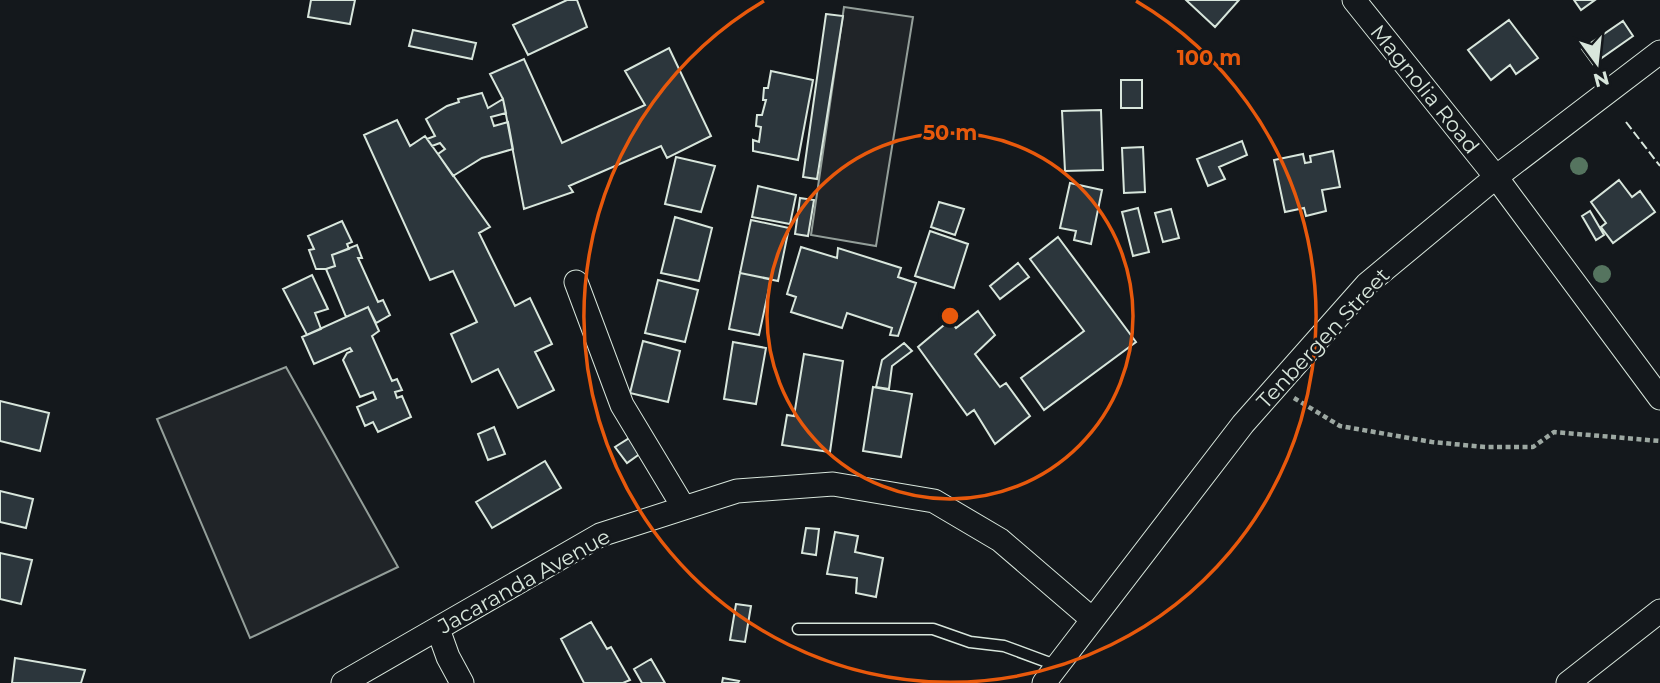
<svg xmlns="http://www.w3.org/2000/svg" width="1660" height="683" viewBox="0 0 1660 683" font-family="Montserrat,sans-serif">
	<style>
		.green { fill: #202428; stroke: #939e99; stroke-width: 2 }
		.building { fill: #2c363c; stroke: #d8e6dc; stroke-width: 2 }
		.lines { fill: none; stroke-linecap: round; stroke-linejoin: round }
		.lane-casing { stroke: #d8e6dc; stroke-width: 13 }
		.street-casing { stroke: #d8e6dc; stroke-width: 25 }
		.path { stroke: #9da8a2; stroke-width: 4.5; stroke-dasharray: 5 3.5; stroke-linecap: butt }
		.lane { stroke: #14181c; stroke-width: 10 }
		.street { stroke: #14181c; stroke-width: 23 }
		.fence { stroke: #d8e6dc; stroke-width: 2; stroke-dasharray: 9 3.5; stroke-linecap: butt }
		.tree { fill: #55745f }
		.ring { fill: none; stroke: #e8590c; stroke-width: 3.5 }
		.labels { text-anchor: middle; dominant-baseline: central; stroke-width: 5; stroke-linejoin: round; paint-order: stroke }
		.street-label { font-size: 21px; fill: #d8e6dc; stroke: #14181c }
		.centre { fill: #e8590c; stroke: #14181c; stroke-width: 3.5 }
		.ring-label { font-size: 21px; text-anchor: middle; font-weight: bold; fill: #e8590c; stroke: #14181c; stroke-width: 5; stroke-linejoin: round; paint-order: stroke }
	</style>
	<rect width="100%" height="100%" fill="#14181c"/>
	<path class="green" d="M844 7 913 17 876 246 811 235Z
		M286 367 398 567 250 638 157 419Z"/>
	<path class="building" d="M311 0H355L350 24 308 17Z
		M567 0H577L587 27 528 55 513 25Z
		M1186 0H1239L1215 27Z
		M1574 0H1595L1581 10Z
		M826 14 843 16 817 179 803 177Z
		M1509 20 1538 58 1516 74 1510 65 1491 80 1468 50Z
		M1623 21 1633 36 1593 64 1582 49Z
		M413 30 476 43 472 59 409 46Z
		M669 48 711 136 667 158 661 146 569 186 573 192 524 209 503 99 490 74 524 59 562 143 645 105 625 71Z
		M771 71 813 80 798 160 753 151V140L759 142 761 127 756 126 757 115H762L766 100H763L764 88H768Z
		M1121 80H1142V108H1121Z
		M482 93 488 108 503 99 506 113 491 117 494 126 508 122 513 149 482 158 453 176 438 154 445 149 440 143 432 146 427 139 435 136 426 119 447 106 459 102 458 99Z
		M1101 110 1103 170 1065 171 1062 111Z
		M397 120 410 146 425 136 490 227 479 233 515 306 530 298 552 344 535 352 554 390 518 408 498 369 472 382 451 334 477 322 453 271 430 280 364 135Z
		M1242 141 1247 155 1219 167 1225 179 1208 186 1197 159Z
		M1143 147 1145 192 1124 193 1122 148Z
		M1333 151 1340 187 1322 190 1326 211 1306 216 1304 208 1285 212 1274 160 1303 154 1305 163 1311 162 1310 156Z
		M676 157 715 166 701 212 665 204Z
		M1619 180 1632 197 1640 191 1655 212 1613 243 1601 227 1606 223 1591 202Z
		M1070 183 1102 190 1091 244 1074 240 1076 231 1060 228Z
		M758 186 796 195 790 224 752 217Z
		M800 198 814 200 808 236 795 234Z
		M939 202 964 209 955 235 931 227Z
		M1138 208 1149 252 1133 256 1122 212Z
		M1171 209 1179 238 1163 242 1155 213Z
		M1590 211 1604 235 1596 240 1582 216Z
		M675 217 712 228 699 281 661 273Z
		M751 220 789 228 778 281 740 273Z
		M342 221 352 242 347 244 349 249 332 255 335 266 326 269H316L309 250 314 249 308 236Z
		M930 231 968 244 954 288 915 276Z
		M1058 237 1136 342 1044 410 1021 378 1084 331 1030 259Z
		M357 245 362 258H358L378 302 383 300 390 315 376 323 368 307 346 317 326 269 335 266 332 255Z
		M801 247 837 258 838 248 901 268 898 277 916 283 898 336 890 335 892 328 847 313 842 328 791 312 796 297 787 294Z
		M1018 263 1029 277 1000 299 990 286Z
		M740 273 771 279 759 335 729 329Z
		M312 275 328 309 315 313 321 329 307 335 283 289Z
		M658 280 698 290 685 342 645 333Z
		M368 307 379 331 372 336 392 381 397 379 402 390 395 392 397 398 402 396 411 417 378 432 373 422 365 426 357 407 376 399 373 392 360 397 343 360 347 353 352 351 350 348 314 364 302 337Z
		M978 311 995 335 975 354 1000 387 1006 383 1030 416 995 444 974 410 967 415 918 347 950 320 956 328Z
		M643 341 680 351 668 402 630 393Z
		M733 342 766 348 756 404 724 399Z
		M904 343 912 351 892 366 889 389 876 387 882 360Z
		M804 354 843 361 830 452 782 445 787 415 794 416Z
		M873 387 912 394 901 457 863 451Z
		M0 401 49 413 40 451 0 441Z
		M494 427 505 454 488 460 478 434Z
		M631 437 641 453 627 463 615 447Z
		M545 461 561 488 492 528 476 502Z
		M0 491 33 499 26 528 0 522Z
		M806 528 819 529 816 555 802 553Z
		M835 532 858 536 855 552 883 558 876 597 856 593 857 578 827 574Z
		M0 553 32 560 21 604 0 599Z
		M736 604 751 606 745 642 730 640Z
		M591 622 607 649 611 647 630 680 623 683H584L561 639Z
		M15 658 85 670 81 683H12Z
		M651 659 665 683H642L634 669Z
		M723 678 739 681 738 683H722Z"/>
	<g class="lines">
		<defs>
			<path id="lane" d="M798 629H933L970 642 1004 646 1058 666"/>
			<path id="street" d="M1354 0 1496 177 1660 398
				M576 282 622 405 684 508
				M438 629 448 657 462 683
				M343 683 600 535 737 491 833 484 934 501 1000 540 1092 619
				M1044 683 1243 424 1367 284 1496 177 1660 52
				M1568 683 1660 611"/>
		</defs>
		<use href="#lane" class="lane-casing"/>
		<use href="#street" class="street-casing"/>
		<path class="path" d="M1294 398 1340 426 1432 442 1485 447H1533L1554 432 1660 441"/>
		<use href="#lane" class="lane"/>
		<use href="#street" class="street"/>
		<path class="fence" d="M1626 122 1660 166"/>
	</g>
	<g class="tree">
		<circle cx="1579" cy="166" r="9"/>
		<circle cx="1602" cy="274" r="9"/>
	</g>
	<g class="ring">
		<circle cx="950" cy="316" r="183"/>
		<path d="M1136 1A366 366 0 1 1 764 1"/>
	</g>
	<g class="labels">
		<g class="street-label">
			<text transform="translate(1425 89) rotate(51)">Magnolia Road</text>
			<text transform="translate(1323 338) rotate(-47)">Tenbergen Street</text>
			<text transform="translate(524 581) rotate(-29)">Jacaranda Avenue</text>
		</g>
	</g>
	<circle cx="950" cy="316" r="10" class="centre"/>
	<g class="ring-label">
		<text x="1209" y="65">100 m</text>
		<text x="950" y="140">50 m</text>
	</g>
	<g transform="translate(1597 63) rotate(165)" stroke="#14181c" stroke-width="5" paint-order="stroke">
	<path d="M0-5L12 26L0 18L-12 26Z" fill="#d8e6dc"/>
	<text y="-10" font-size="19" font-weight="bold" text-anchor="middle" fill="#d8e6dc">N</text>
	</g>
</svg>
